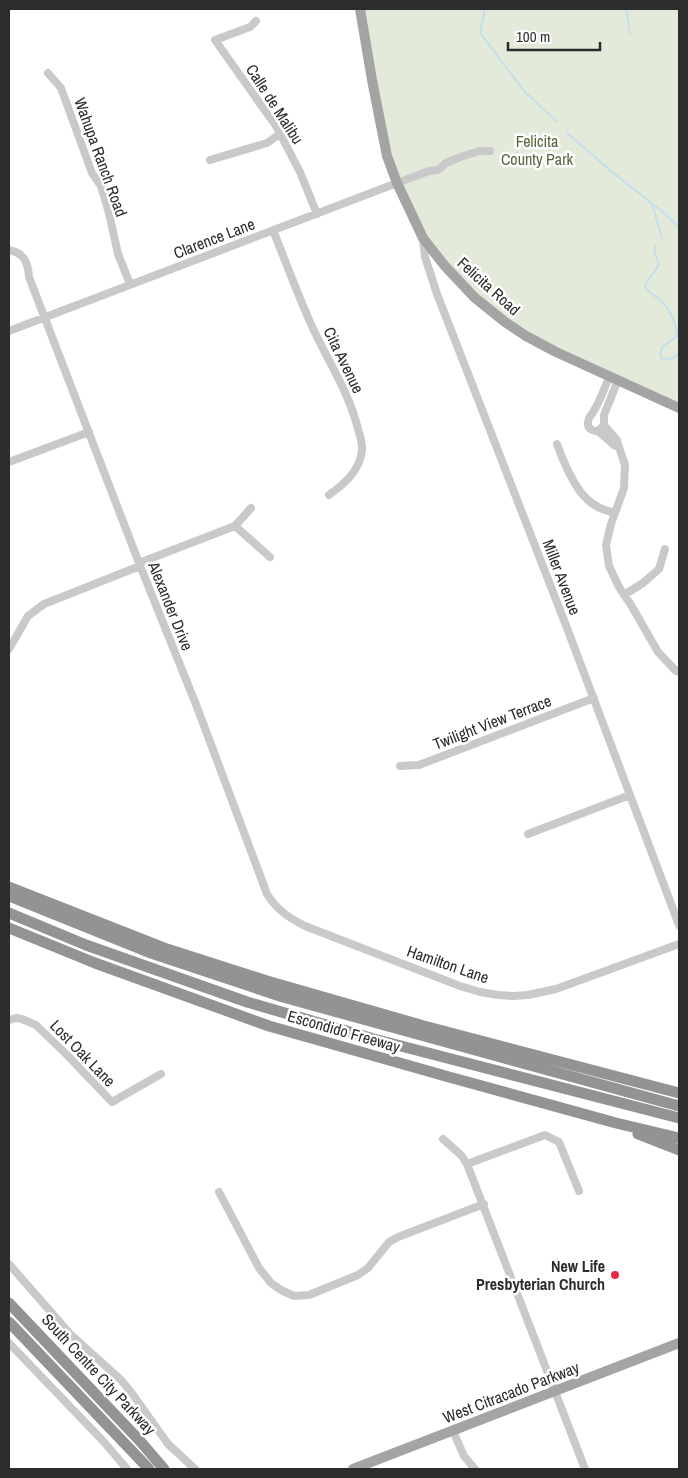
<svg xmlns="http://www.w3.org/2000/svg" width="688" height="1478" viewBox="0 0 688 1478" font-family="'Archivo Narrow',sans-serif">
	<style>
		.green { fill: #e3ead9 }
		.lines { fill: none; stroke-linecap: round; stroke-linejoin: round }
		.stream { stroke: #c4deeb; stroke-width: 2 }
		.minor { stroke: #c9c9c9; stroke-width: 8 }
		.major { stroke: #a4a4a4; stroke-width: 10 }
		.highway { stroke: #939393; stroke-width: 11 }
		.poi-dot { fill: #e62a46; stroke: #fff; stroke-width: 2 }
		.labels { text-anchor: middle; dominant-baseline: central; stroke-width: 5; stroke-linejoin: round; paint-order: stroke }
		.street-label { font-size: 16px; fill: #2c2c2c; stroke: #fff }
		.park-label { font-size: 16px; fill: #526739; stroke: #fff }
		.poi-label { font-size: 16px; font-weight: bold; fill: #2c2c2c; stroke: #fff; text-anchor: end }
	</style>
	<rect width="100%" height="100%" fill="#fff"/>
	<path class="green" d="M360 9H679V408L526 336 444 265 397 183Z"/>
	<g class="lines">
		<path class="stream" d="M485 9 480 33 524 91 556 121
			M626 9 630 34
			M567 133 611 171 664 213 679 227
			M652 204 662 238
			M656 246 654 251 659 264C655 273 647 278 645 287 649 293 654 295 660 300 669 308 677 324 677 336L663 346 660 353 662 359C668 360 675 358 679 354"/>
		<path class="minor" d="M256 21 250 27 215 40 276 126 300 172 317 214
			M48 73 61 88 92 173 101 186 109 213 118 254 130 284
			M210 160 267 143 280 134
			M273 230C284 258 295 287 307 315 323 354 348 388 358 429 360 436 363 444 362 451 359 472 344 484 329 495
			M423 239 425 257 437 294 567 628 679 925
			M9 250C24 253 28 262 29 277L139 563 197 707 267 894C277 910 289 918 305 926L460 986 480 992 498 995 513 996 528 995 556 989 679 944
			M9 331 397 183 429 171 438 170 446 163 463 156 480 151H490
			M610 376C604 388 600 402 593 412 591 416 588 417 588 422 587 429 592 431 598 431L604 425V415L618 380
			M598 431 614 445 619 447 617 440 604 425
			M557 444C562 459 575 489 587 499 594 507 605 510 615 513
			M619 447 625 465 624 488 611 524 606 545 609 566 619 587 631 605 658 652 676 671 679 672
			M9 462 89 432
			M235 526 270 557
			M139 563 235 526 251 508
			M624 595 643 583 659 569 665 549
			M9 649 28 616 44 604 140 566
			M400 766 419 765 594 698
			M528 834 630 795
			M9 1020 16 1018 22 1019 36 1025 68 1056 112 1102 161 1074
			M443 1139 461 1155 467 1164 585 1469
			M467 1164 545 1135 559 1142 579 1191
			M219 1192 259 1268 271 1283 281 1290 294 1296 309 1295 358 1275 368 1268 389 1242 398 1237 484 1204
			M9 1264 70 1334 121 1380 131 1392 168 1444 195 1469
			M9 1343 104 1442 127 1469
			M453 1431 464 1456 475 1469"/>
		<path class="major" d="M360 9 372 80 387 156 397 183 423 238 444 265 474 297 505 322 526 336 556 352 679 408
			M353 1469 679 1343"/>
		<path class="highway" d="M9 887 167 949 267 981 424 1026 679 1093
			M9 896 148 952 283 997 679 1106
			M9 913 86 945 247 1002 374 1039 679 1118
			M9 928 95 963 269 1026 449 1077 616 1123 679 1138
			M638 1134 679 1150
			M9 1303 140 1441 164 1469
			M9 1322 149 1469"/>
	</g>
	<circle class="poi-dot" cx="615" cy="1275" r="5"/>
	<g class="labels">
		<g class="street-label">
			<text transform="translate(275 104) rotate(57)">Calle de Malibu</text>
			<text transform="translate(101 157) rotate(70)">Wahupa Ranch Road</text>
			<text transform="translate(214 238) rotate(-21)">Clarence Lane</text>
			<text transform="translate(489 286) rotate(42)">Felicita Road</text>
			<text transform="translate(344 360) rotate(64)">Cita Avenue</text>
			<text transform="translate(562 577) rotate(69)">Miller Avenue</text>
			<text transform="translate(171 606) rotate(68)">Alexander Drive</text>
			<text transform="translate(492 722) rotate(-21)">Twilight View Terrace</text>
			<text transform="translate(448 964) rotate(19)">Hamilton Lane</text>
			<text transform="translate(344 1031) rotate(16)">Escondido Freeway</text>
			<text transform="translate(83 1053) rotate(46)">Lost Oak Lane</text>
			<text transform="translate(99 1374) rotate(47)">South Centre City Parkway</text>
			<text transform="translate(511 1392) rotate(-21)">West Citracado Parkway</text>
		</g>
		<g class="park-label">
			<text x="537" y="141">Felicita<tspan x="537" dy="18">County Park</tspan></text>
		</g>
		<g class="poi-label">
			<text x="605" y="1266">New Life<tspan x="605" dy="18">Presbyterian Church</tspan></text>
		</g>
	</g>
	<rect width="688" height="1478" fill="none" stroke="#2c2c2c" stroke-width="20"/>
	<path d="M508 42v8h92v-8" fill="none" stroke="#2c2c2c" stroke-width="2.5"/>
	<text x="516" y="42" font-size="15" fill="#2c2c2c" stroke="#ffffff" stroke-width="4" paint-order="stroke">100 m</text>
</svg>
